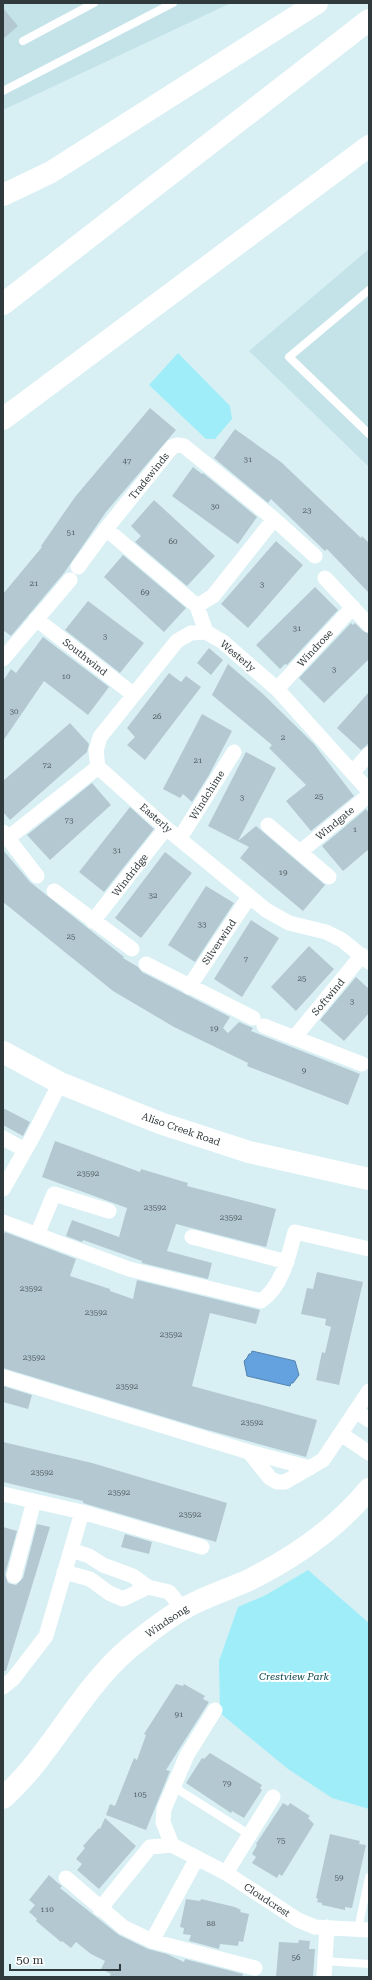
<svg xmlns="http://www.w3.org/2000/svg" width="372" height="1980" viewBox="0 0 372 1980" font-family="'Roboto Serif',serif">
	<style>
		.built { fill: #c3e3e9 }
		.green { fill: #9fedf9 }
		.water { fill: #64a2df; stroke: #5482ae }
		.building { fill: #b4c8d2 }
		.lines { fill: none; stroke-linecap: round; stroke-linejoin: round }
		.lane { stroke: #fff; stroke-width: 8 }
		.street { stroke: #fff; stroke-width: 15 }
		.secondary { stroke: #fff; stroke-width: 22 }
		.highway { stroke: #fff; stroke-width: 22 }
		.labels { text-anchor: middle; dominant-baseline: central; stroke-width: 4; stroke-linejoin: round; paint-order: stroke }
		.number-label { font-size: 8px; fill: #515d61 }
		.street-label { font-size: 10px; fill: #30393b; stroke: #fff }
		.park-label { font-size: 10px; font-style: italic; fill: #013c44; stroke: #fff }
	</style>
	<rect width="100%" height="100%" fill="#d8f0f4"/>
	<path class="built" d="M3 3H231L3 110Z
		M369 249V467L249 351Z"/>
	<path class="green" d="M178 353 230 406 232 419 215 439H206L149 385Z
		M308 1570 369 1623V1809L332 1798 288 1769 220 1713 219 1661 238 1607 266 1595Z"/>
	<path class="water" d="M252 1351 295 1361 299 1375 293 1383H291L290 1386 247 1376 244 1361 247 1358 249 1354H251Z"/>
	<path class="building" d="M3 8 18 26 3 39Z
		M150 408 176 430 106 512 64 573 11 636 3 630V594L42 547 41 546 75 497Z
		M235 429 281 462 361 538 362 536 369 543V593L327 549 325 551 271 499 268 503 214 458Z
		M193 467 202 474 203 473 257 517 238 544 172 496Z
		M154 500 215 556 187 586 135 542 141 536 131 526Z
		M276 541 303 565 248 628 221 604Z
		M123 555 186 608 164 632 104 577Z
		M315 587 338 610 287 665 285 664 280 669 256 645Z
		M88 601 144 643 120 673 65 630Z
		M351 623 353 625 355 623 363 631 369 634V659L324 703 299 678Z
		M43 637 109 687 88 715 44 681 3 741V681L11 669 16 673Z
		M209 648 223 660 211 675 197 663Z
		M228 664 263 694 314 744 354 796 311 831 286 801 306 785 269 748 272 745 212 695Z
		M169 673 181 682 186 676 201 687 145 760 127 745 135 737 127 728Z
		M369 692V743L361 750 337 728Z
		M202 714 232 731 209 775 192 802 183 794 180 798 163 789Z
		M70 723 89 744 87 752 10 820 3 812V781Z
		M246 752 276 768 238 841 256 826 325 885 303 911 240 858 249 847 208 826Z
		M92 783 111 805 50 860 27 835Z
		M130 807 154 829 104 892 79 872Z
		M366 809 369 813V849L343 871 322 846Z
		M3 850 30 882 124 957 123 958 138 967 142 972 230 1017 223 1028 228 1033 239 1022 253 1028 251 1031 360 1074 348 1105 247 1066 248 1063 174 1027 113 991 3 902Z
		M165 852 192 873 141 938 115 918Z
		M206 886 234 903 195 962 168 945Z
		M251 920 279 938 242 997 214 979Z
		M309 946 334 969 296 1011 271 987Z
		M356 977 369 989V1013L344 1041 320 1020Z
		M3 1108 30 1122 23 1136 3 1125Z
		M55 1141 140 1172 141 1169 188 1183 187 1186 276 1209 266 1247 176 1224 167 1251 212 1263 208 1279 142 1263V1261L83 1240 82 1242 66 1236 72 1220 119 1237 127 1208 42 1177Z
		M5 1232 76 1259 70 1276 110 1289V1291L133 1299 137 1280 260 1310 256 1324 210 1313 192 1386 317 1420 306 1457 204 1429 3 1368V1237Z
		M317 1272 363 1282 339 1385 316 1380 322 1352 325 1353 331 1327 325 1325 326 1319 301 1314 307 1288 313 1289Z
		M3 1386 32 1395 28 1409 3 1402Z
		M3 1442 92 1463 227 1503 216 1542 83 1503V1501L3 1482Z
		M37 1524 50 1527 6 1671H3V1527L17 1531 5 1574 8 1583 16 1585 23 1578Z
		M125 1534 152 1542 149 1554 121 1547Z
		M176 1684 183 1686 184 1684 205 1696 203 1699 209 1702 166 1770 170 1771 146 1830 106 1815 110 1804 115 1806 134 1758 137 1760 146 1735 144 1734Z
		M210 1753 262 1785 260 1788 262 1790 244 1818 232 1811 231 1813 186 1783 202 1758 204 1759Z
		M283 1803 288 1806 290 1803 310 1816 308 1818 314 1824 282 1876 279 1874 277 1878 252 1863 256 1857 252 1854 257 1845 256 1844Z
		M105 1818 136 1846 99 1889 77 1870 82 1864 76 1859 85 1848 83 1846 99 1828 100 1829Z
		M330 1834 360 1841 359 1844 366 1845 352 1908 345 1907V1910L322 1905V1903L317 1902 318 1899 316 1898Z
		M49 1875 59 1884 62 1886 60 1888 71 1897 119 1935 148 1949 167 1954 184 1962 185 1959 243 1974 242 1977H109L111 1974 101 1969 105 1961 91 1954 76 1942 71 1948 62 1941 61 1942 36 1921 37 1919 29 1912 35 1905 29 1900Z
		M186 1899 200 1901 201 1899 235 1907 241 1910 240 1912 249 1914 243 1942 239 1941 238 1946 220 1944 219 1949 189 1941 191 1935 183 1934 184 1928 180 1927Z
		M299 1940 310 1941 309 1949H315L313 1977H276L279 1942 298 1943Z"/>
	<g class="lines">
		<path class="lane" d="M23 41 94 3
			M3 91 173 3
			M369 290 289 357 369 434
			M174 1787 250 1835
			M358 1929 369 1877
			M325 1961 369 1964"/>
		<path class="street" d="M106 529 197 606 206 632 223 642 277 689 369 791
			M78 567 106 529 172 447 177 445 184 446 274 519 315 556
			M325 578 369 625
			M197 606 213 596 274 519
			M36 619 134 695
			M206 632 191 633 177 641 100 737 96 751 98 767 166 828 266 910 289 923 326 932 342 940 369 962
			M3 659 70 580
			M277 689 353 607
			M353 772 369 754
			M268 825 329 877
			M3 832 37 876
			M8 838 98 767
			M180 838 234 752
			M300 852 369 795
			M54 891 132 949
			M93 921 166 828
			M146 964 253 1018
			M189 987 249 897
			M264 1026 362 1064
			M294 1038 362 955
			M3 1138 25 1150
			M3 1189 32 1138 60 1083
			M3 1222 129 1269 261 1301C282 1287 289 1255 295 1232L369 1249
			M37 1235 54 1194 109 1211
			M192 1237 287 1262
			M3 1377 249 1452 310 1468
			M356 1411 369 1420
			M341 1434 369 1453
			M249 1452 270 1478 277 1482H285L323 1460 369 1391
			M3 1494 82 1512 46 1636 13 1679 3 1687
			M82 1512 202 1547
			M71 1550 89 1556 103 1565 133 1576 148 1587 169 1592 183 1609
			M64 1572 90 1579 109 1593 123 1599 148 1587
			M14 1576 34 1501
			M172 1845 226 1873 298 1920 315 1927 369 1930
			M226 1873 273 1797
			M66 1878 123 1927 152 1941 255 1968
			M100 1909 150 1847 172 1845 163 1822 164 1809 187 1755 215 1710
			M152 1941 197 1858
			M324 1977 327 1927"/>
		<path class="secondary" d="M3 1052 60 1083 160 1123 249 1152 369 1179
			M3 1798C51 1755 78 1693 127 1650 144 1636 163 1620 183 1609 203 1597 227 1590 249 1580 293 1558 337 1528 369 1489"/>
		<path class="highway" d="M3 195 51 172 317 3
			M3 304 369 20
			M3 419 369 146"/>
	</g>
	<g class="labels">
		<g class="number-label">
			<text x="248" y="459">31</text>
			<text x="127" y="461">47</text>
			<text x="215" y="506">30</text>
			<text x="307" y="510">23</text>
			<text x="71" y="532">51</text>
			<text x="173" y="541">60</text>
			<text x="34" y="583">21</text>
			<text x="262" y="584">3</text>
			<text x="145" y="592">69</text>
			<text x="297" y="628">31</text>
			<text x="105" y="636">3</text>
			<text x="334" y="669">3</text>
			<text x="66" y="676">10</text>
			<text x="14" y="711">30</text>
			<text x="157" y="716">26</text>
			<text x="283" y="737">2</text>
			<text x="198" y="760">21</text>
			<text x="47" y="765">72</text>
			<text x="319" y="796">25</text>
			<text x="242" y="797">3</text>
			<text x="69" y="820">73</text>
			<text x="355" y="829">1</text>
			<text x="117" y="850">31</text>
			<text x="283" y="872">19</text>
			<text x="153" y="895">32</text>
			<text x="202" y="924">33</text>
			<text x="71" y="936">25</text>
			<text x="246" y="959">7</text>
			<text x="302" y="978">25</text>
			<text x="352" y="1001">3</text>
			<text x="214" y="1028">19</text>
			<text x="304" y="1070">9</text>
			<text x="88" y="1173">23592</text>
			<text x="155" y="1207">23592</text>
			<text x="231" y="1217">23592</text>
			<text x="31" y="1288">23592</text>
			<text x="96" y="1312">23592</text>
			<text x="171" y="1334">23592</text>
			<text x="34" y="1357">23592</text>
			<text x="127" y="1386">23592</text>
			<text x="252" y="1422">23592</text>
			<text x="42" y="1472">23592</text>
			<text x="119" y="1492">23592</text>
			<text x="190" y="1514">23592</text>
			<text x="179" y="1714">91</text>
			<text x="227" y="1783">79</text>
			<text x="140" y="1794">105</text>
			<text x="281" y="1840">75</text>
			<text x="339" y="1877">59</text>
			<text x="47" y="1909">110</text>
			<text x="211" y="1923">88</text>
			<text x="296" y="1957">56</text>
		</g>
		<g class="street-label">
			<text transform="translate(149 476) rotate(-51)">Tradewinds</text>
			<text transform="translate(315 648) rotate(-47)">Windrose</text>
			<text transform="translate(238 656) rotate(40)">Westerly</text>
			<text transform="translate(85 657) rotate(38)">Southwind</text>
			<text transform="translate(207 795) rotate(-58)">Windchime</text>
			<text transform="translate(156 818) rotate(41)">Easterly</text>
			<text transform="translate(335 823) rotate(-40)">Windgate</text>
			<text transform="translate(130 875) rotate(-52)">Windridge</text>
			<text transform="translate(219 942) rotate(-56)">Silverwind</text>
			<text transform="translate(328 997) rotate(-50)">Softwind</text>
			<text transform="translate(181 1129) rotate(19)">Aliso Creek Road</text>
			<text transform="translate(167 1621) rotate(-34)">Windsong</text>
			<text transform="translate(267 1900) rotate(33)">Cloudcrest</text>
		</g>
		<g class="park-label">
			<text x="294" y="1676">Crestview Park</text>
		</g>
	</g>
	<rect width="372" height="1980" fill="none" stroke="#30393b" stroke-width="8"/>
	<path d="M10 1964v6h110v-6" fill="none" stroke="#30393b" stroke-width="2"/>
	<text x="16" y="1964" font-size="12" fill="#30393b" stroke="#ffffff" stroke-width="3" paint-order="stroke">50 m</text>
</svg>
